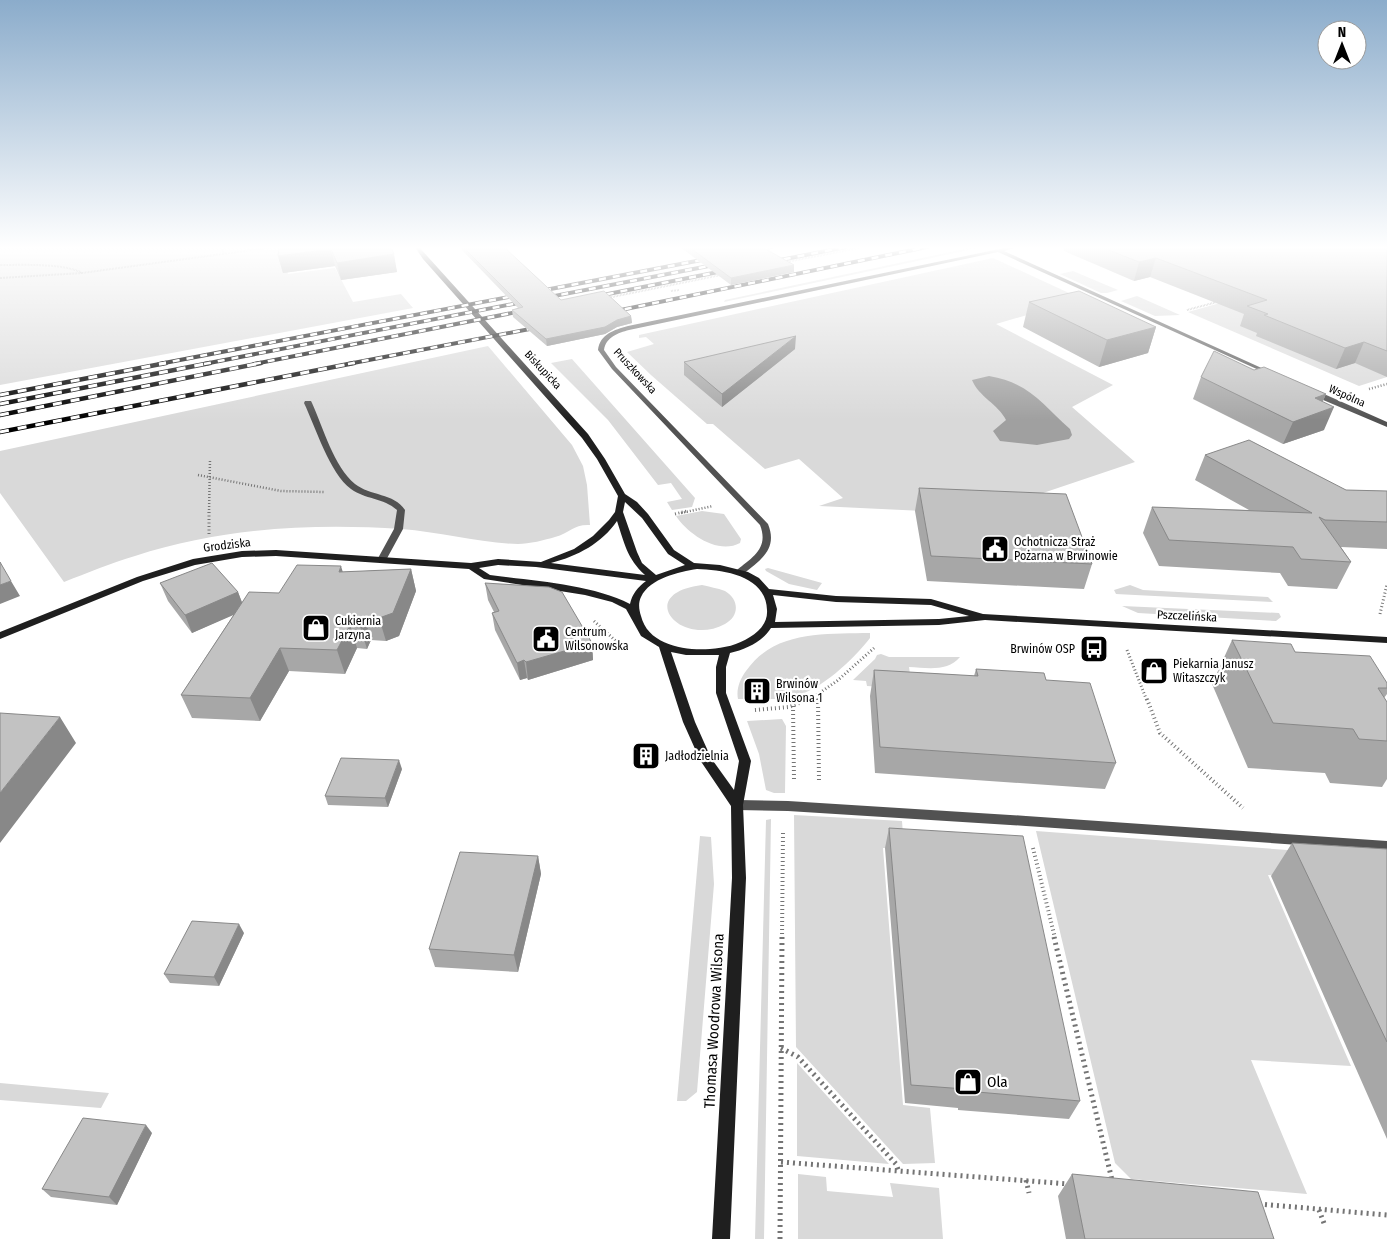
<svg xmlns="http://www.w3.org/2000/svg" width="1387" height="1239" viewBox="0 0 1387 1239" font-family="'Fira Sans Condensed',sans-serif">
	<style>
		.green { fill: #d9d9d9 }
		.water { fill: #a0a0a0 }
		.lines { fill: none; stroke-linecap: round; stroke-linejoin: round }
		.path-far4 { stroke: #747474; stroke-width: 2; stroke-dasharray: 0.5 1; stroke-linecap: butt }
		.path-far3 { stroke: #747474; stroke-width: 2.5; stroke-dasharray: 1 2; stroke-linecap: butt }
		.path-far2 { stroke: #747474; stroke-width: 3; stroke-dasharray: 1 2.5; stroke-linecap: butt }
		.path-far1 { stroke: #747474; stroke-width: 4; stroke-dasharray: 1 3; stroke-linecap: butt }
		.path { stroke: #747474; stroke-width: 5; stroke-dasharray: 2 4; stroke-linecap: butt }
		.lane { fill: #525252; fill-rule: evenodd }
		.street { fill: #525252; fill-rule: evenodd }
		.secondary { fill: #1f1f1f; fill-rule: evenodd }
		.rail-far1-casing { stroke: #000; stroke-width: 4 }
		.rail-casing { stroke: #000; stroke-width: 4.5 }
		.rail-far1 { stroke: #fff; stroke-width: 2.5; stroke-dasharray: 7; stroke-linecap: butt }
		.rail { stroke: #fff; stroke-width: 3; stroke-dasharray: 9; stroke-linecap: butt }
		.wall { fill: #a7a7a7 }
		.shaded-wall { fill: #888 }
		.building { fill: #c2c2c2; stroke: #888 }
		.labels { text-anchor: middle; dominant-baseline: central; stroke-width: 4.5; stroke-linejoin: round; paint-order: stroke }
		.far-street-label { font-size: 11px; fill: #000; stroke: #fff }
		.poi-label { font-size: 12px; fill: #000; stroke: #fff; text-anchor: start }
		.street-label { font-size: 12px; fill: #000; stroke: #fff }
		.near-street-label { font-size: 15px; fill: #000; stroke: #fff }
		.near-poi-label { font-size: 15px; fill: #000; stroke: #fff; text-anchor: start }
	</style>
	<rect width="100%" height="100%" fill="#fff"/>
	<path class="green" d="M0 247H334L283 260 288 274 335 268 353 302 401 294 413 308 0 385Z
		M974 247H983L724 302 725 300Z
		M993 258 1082 299 996 324 1113 385 1072 407 1135 462 1040 494 1047 517 819 506 843 498 799 459 765 469 713 424H707L651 375 627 352 654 344 646 337 639 338V335Z
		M1073 271 1118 290 1107 293H1101L1060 274Z
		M1256 293 1387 306V377L1359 386 1188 312Z
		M1137 296 1180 315 1155 316 1121 301Z
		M488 346 572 445 583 466 587 485 590 525C574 524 570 533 555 537 545 540 529 544 518 544 479 543 441 532 401 529 312 523 221 528 135 556 111 563 87 573 64 582L0 493V451Z
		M572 359 695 498 692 507 672 510 667 502 682 499 671 483 658 485 608 420 551 363Z
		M702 511 724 514 741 539 740 543C718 555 688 534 676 516Z
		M768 568 822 583 817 590 789 584 766 571 765 569Z
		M702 585C710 587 717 588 725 591 739 599 740 616 725 624 681 648 633 594 702 585Z
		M1130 585 1143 590 1268 597 1273 602 1116 594 1114 590Z
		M1122 606 1279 613 1281 617 1276 621 1138 613Z
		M870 633V638C853 660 821 690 793 697 786 699 777 699 770 699L771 683 745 681 743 699H738C736 689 740 679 746 671 774 630 826 634 870 633Z
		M881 654 889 657H960C948 672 927 668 909 667L912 689 867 686 866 681 853 680 875 659 877 655Z
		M782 719 786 726 785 793H774L766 790 759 754 747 721Z
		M794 815 902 821 904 848H883L903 1105 930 1108 935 1163 903 1164 796 1047Z
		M771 819 764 1239H755L766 820Z
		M1036 831 1301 851 1364 880 1268 875 1351 1066 1251 1060 1307 1194 1131 1179 1115 1163Z
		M700 836 711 837 714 884 697 1092 686 1101H677Z
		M797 1063 889 1164 797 1156Z
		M0 1083 109 1093 101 1108 0 1100Z
		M798 1174 826 1177 827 1191 893 1197 890 1183 939 1188 943 1239H798Z"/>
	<path class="water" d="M989 376C1030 383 1042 404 1070 429L1072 435 1069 439 1037 445 1000 441 993 431 1006 420C998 404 979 397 972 380Z"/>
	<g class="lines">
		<path class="path-far4" d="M219 247 223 250 224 254
			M786 262 864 247
			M0 265C20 265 65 263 82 273
			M0 278 82 273 274 247
			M671 291 679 290
			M607 298 721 275
			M1187 310 1217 302"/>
		<path class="path-far3" d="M1369 389 1387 384
			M198 475 281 491 324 492
			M209 513 210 460
			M681 513 713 506"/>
		<path class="path-far2" d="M675 514 687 511
			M209 534V511
			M1380 614 1387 584
			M594 621 619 644
			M1127 650 1147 701
			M818 695V701
			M808 701 837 681 874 648"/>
		<path class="path-far1" d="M818 699 819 781
			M1147 699 1160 733 1243 808
			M793 706 794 780
			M755 710 789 707 810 699
			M1033 848 1055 938
			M782 938 783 832"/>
		<path class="path" d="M1054 937 1112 1180
			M781 1048 798 1057 896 1164 899 1172
			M781 1162 1069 1184
			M1026 1180 1029 1193
			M1259 1204 1387 1215
			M1319 1210 1325 1226
			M780 1239 782 937"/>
		<path class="lane" d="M305 401H311L312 403C323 427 334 467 355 484 370 496 394 493 405 510L403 529 385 562 382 563 377 560 394 529 397 510C384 498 364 499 351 489 330 474 315 426 304 403Z
			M737 800 788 801 1026 816 1387 841V851L1026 826 788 811 737 810 733 808 731 805 733 802Z"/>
		<path class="street" d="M1009 247H1018L1004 251 1275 374 1270 375 998 252 629 330C618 333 606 337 604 350L616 367 768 524C778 549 761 560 743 574H737L735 572 737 570C753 557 769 548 760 525L612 369 598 350C600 334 614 330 628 326Z
			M1309 390H1315L1387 422V427L1309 394Z"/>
		<path class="secondary" d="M415 247H419L588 434 605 459 625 494 637 502 648 514 674 550 694 563 720 565 748 572 759 578 769 589 836 596 931 599 983 614 1387 637V643L985 620 939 625 771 628C762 642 746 649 730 653L726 667V693L751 761 743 805 746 878 730 1239H712L732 878 731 806 700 760 683 722 659 647 641 636 626 609 612 602 585 595 484 579 469 569 276 556 242 557 195 565 143 581 0 639V632L137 577 193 559 242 551 276 550 471 563 498 559 541 562 574 549 593 536 609 520 615 512 618 496 597 459 582 438 423 259ZM625 502 642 518 668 554 685 565 656 575 642 563 637 552 623 512ZM617 521C624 542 627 559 645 575L551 563C578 556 602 543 617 521ZM498 565 536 567 646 581C638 587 632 594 630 604 591 584 533 581 490 575L479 568ZM697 569C725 570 766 576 767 610 768 622 760 631 750 637 738 645 724 648 710 649 685 651 648 645 641 616 639 610 638 603 641 597 650 578 679 572 697 569ZM773 595 836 602 931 605 969 616 939 619 775 622 777 609ZM671 652 686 655H719L716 667V693L739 761 734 790 711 758 695 722Z"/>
		<defs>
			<path id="rail-far1" d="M751 250 771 247
				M770 262 846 247
				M593 297 728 270
				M611 312 927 247
				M159 364 712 258
				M204 364 719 264
				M254 364 527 310
				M348 364 540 327"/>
			<path id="rail" d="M0 395 166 363
				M0 404 210 363
				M0 415 261 363
				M0 432 354 363"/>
		</defs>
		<use href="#rail-far1" class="rail-far1-casing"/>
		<use href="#rail" class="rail-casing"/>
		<use href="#rail-far1" class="rail-far1"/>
		<use href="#rail" class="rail"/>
	</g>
	<path class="wall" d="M279 247H391L397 272 341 280 335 266 283 273 278 256Z
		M461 247H504L561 300 631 316 632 323 617 327 605 334 547 346 513 317 512 310 518 308 462 250Z
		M680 247H762L794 265V272L731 285Z
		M1065 247H1387V377L1355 363 1336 369 1256 336 1257 333 1240 326 1244 314 1150 277 1134 281 1064 251Z
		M1029 302 1156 327 1148 353 1099 367 1023 327Z
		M795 349 722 407 684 375V362Z
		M1201 377 1326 394 1323 401 1324 430 1283 444 1193 399Z
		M1205 455 1346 490 1387 491V549L1341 547 1351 562 1337 589 1288 586 1280 573 1159 566 1143 533 1152 507 1249 510 1195 480Z
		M919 488 1092 564 1084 589 927 581 915 511Z
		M411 569 416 591 399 636 386 641 371 640 367 649 357 648 345 674 289 671 260 721 192 718 181 695 234 614 192 633 168 601 160 583 238 592 242 603 279 593 343 572Z
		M485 583 592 643 593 660 528 680 527 678 520 680 495 630 492 613 494 612 488 600Z
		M1232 640 1295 652 1387 683V694L1384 698 1387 702V779L1382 787 1330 783 1325 773 1248 768 1212 684Z
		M976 669 1046 680 1116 763 1105 789 875 773 870 696 874 670 974 676Z
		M402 769 388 807 328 805 325 796Z
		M889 828 1080 1101 1069 1119 958 1110V1108L905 1103 885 848Z
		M1292 843 1387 849V1139L1271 876Z
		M538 856 541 874 518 972 435 967 429 949Z
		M244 933 219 986 170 983 164 974Z
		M152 1133 117 1205 51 1197 42 1189Z
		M1072 1174 1274 1239H1066L1058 1196Z"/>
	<path class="shaded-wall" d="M331 249 335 266 283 273 278 256Z
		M394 254 397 272 341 280 337 263Z
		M1156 258 1150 277 1134 281 1139 262Z
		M794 265V272L731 285V278Z
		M631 316 632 323 617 327 605 334 547 346 546 339Z
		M1156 327 1148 353 1099 367 1107 340Z
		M796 336 795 349 722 407V394Z
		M1364 342 1355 363 1336 369 1345 348Z
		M1326 394 1317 413 1334 407 1324 430 1283 444 1293 422 1315 398Z
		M341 566 348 589 339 572Z
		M411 569 416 591 399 636 386 641 379 618Z
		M11 581 20 596 0 604V585Z
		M238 592 245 610 192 633 185 615Z
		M365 617 371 640 367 649 360 626Z
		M350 625 357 648 345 674 337 650Z
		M592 643 593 660 528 680 526 662Z
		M280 648 289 671 260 721 250 698Z
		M524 660 527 678 520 680 517 663Z
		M60 717 76 743 0 843V793Z
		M399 760 402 769 388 807 385 798Z
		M538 856 541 874 518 972 514 955Z
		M239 924 244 933 219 986 214 977Z
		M146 1125 152 1133 117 1205 109 1197Z"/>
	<path class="building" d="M279 247H391L394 254 337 263 331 249 278 256Z
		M463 247H504L561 300 604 291 631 316 617 320 605 327 546 339 512 310 523 307Z
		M689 247H762L794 265 731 278Z
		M1101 247H1387V351L1364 342 1345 348 1264 315 1268 314 1247 306 1267 300 1156 258 1139 262Z
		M1079 291 1156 327 1107 340 1029 302Z
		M796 336 722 394 684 362Z
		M1214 351 1254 370 1264 367 1326 394 1315 398 1334 407 1293 422 1201 377Z
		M1249 440 1346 490 1387 491V522L1325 520 1319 517 1351 562 1301 559 1293 547 1169 540 1152 507 1312 513 1205 455Z
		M919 488 1066 494 1092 564 931 556Z
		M0 562 11 581 0 585Z
		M212 563 238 592 185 615 160 583Z
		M297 565 341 566 339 572 411 569 393 613 379 618 365 617 360 626 350 625 337 650 280 648 250 698 181 695 249 592 279 593Z
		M485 583 549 587 562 592 592 643 526 662 524 660 517 663 492 613 499 611Z
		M1232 640 1291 644 1295 652 1370 656 1387 683V688H1378L1387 702V741L1359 739 1353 729 1273 723Z
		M976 669 1044 673 1046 680 1090 683 1116 763 880 747 874 670 978 676Z
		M0 713 60 717 0 793Z
		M341 758 399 760 385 798 325 796Z
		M889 828 1023 836 1080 1101 966 1091 965 1089 911 1085Z
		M1292 843 1387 849V1042Z
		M460 852 538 856 514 955 429 949Z
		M192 921 239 924 214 977 164 974Z
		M83 1118 146 1125 109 1197 42 1189Z
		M1072 1174 1258 1192 1274 1239H1085Z"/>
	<linearGradient id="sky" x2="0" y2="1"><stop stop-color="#8baccb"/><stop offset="0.59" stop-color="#fff"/><stop offset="1" stop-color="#fff" stop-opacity="0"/></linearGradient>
	<rect width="1387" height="420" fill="url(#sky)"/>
	<defs>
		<symbol id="civic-square" viewBox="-11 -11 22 22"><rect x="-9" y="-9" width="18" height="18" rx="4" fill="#000" stroke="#fff"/><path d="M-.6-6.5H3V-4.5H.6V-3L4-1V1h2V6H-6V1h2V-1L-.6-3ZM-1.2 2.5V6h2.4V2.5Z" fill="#fff"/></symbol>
		<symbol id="shop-square" viewBox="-11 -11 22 22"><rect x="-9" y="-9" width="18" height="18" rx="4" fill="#000" stroke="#fff"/><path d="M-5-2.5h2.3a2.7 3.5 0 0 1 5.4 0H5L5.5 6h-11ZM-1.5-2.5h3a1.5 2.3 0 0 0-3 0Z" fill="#fff"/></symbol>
		<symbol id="bus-square" viewBox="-11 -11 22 22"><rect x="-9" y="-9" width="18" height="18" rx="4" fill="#000" stroke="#fff"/><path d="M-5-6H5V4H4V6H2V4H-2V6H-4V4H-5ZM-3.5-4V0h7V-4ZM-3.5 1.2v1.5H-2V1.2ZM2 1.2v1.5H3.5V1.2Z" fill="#fff"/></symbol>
		<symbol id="building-square" viewBox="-11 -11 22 22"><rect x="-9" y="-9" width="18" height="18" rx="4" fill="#000" stroke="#fff"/><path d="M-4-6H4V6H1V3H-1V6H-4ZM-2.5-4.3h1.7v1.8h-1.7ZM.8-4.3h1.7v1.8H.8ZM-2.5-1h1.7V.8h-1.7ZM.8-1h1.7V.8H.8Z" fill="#fff"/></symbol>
	</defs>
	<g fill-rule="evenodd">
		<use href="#civic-square" x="979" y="533" width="32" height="32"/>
		<use href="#shop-square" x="300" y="612" width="32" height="32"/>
		<use href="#civic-square" x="530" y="623" width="32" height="32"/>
		<use href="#bus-square" x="1078" y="633" width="32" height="32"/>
		<use href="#shop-square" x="1138" y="655" width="32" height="32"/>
		<use href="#building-square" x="741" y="675" width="32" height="32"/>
		<use href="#building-square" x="630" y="740" width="32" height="32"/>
		<use href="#shop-square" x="952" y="1066" width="32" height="32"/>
	</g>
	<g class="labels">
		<g class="far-street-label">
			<text transform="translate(543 370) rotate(47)">Biskupicka</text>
			<text transform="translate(635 371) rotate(47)">Pruszkowska</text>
			<text transform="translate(1347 396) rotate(24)">Wspólna</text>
		</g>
		<g class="poi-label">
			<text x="1014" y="542">Ochotnicza Straż<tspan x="1014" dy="14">Pożarna w Brwinowie</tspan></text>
			<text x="335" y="621">Cukiernia<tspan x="335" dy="14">Jarzyna</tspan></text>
			<text x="565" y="632">Centrum<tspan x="565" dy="14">Wilsonowska</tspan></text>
			<text x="1075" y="649" text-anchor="end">Brwinów OSP</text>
			<text x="1173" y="664">Piekarnia Janusz<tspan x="1173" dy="14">Witaszczyk</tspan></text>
			<text x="776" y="684">Brwinów<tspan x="776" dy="14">Wilsona 1</tspan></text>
			<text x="665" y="756">Jadłodzielnia</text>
		</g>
		<g class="street-label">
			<text transform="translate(227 545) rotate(-7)">Grodziska</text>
			<text transform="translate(1187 616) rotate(3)">Pszczelińska</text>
		</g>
		<g class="near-street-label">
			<text transform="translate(714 1021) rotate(-87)">Thomasa Woodrowa Wilsona</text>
		</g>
		<g class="near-poi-label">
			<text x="987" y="1082">Ola</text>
		</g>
	</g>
	<g transform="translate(1342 45)"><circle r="24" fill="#ffffff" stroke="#999999"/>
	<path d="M0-4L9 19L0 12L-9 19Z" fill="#000000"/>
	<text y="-8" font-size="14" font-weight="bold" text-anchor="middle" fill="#000000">N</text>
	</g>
</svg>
